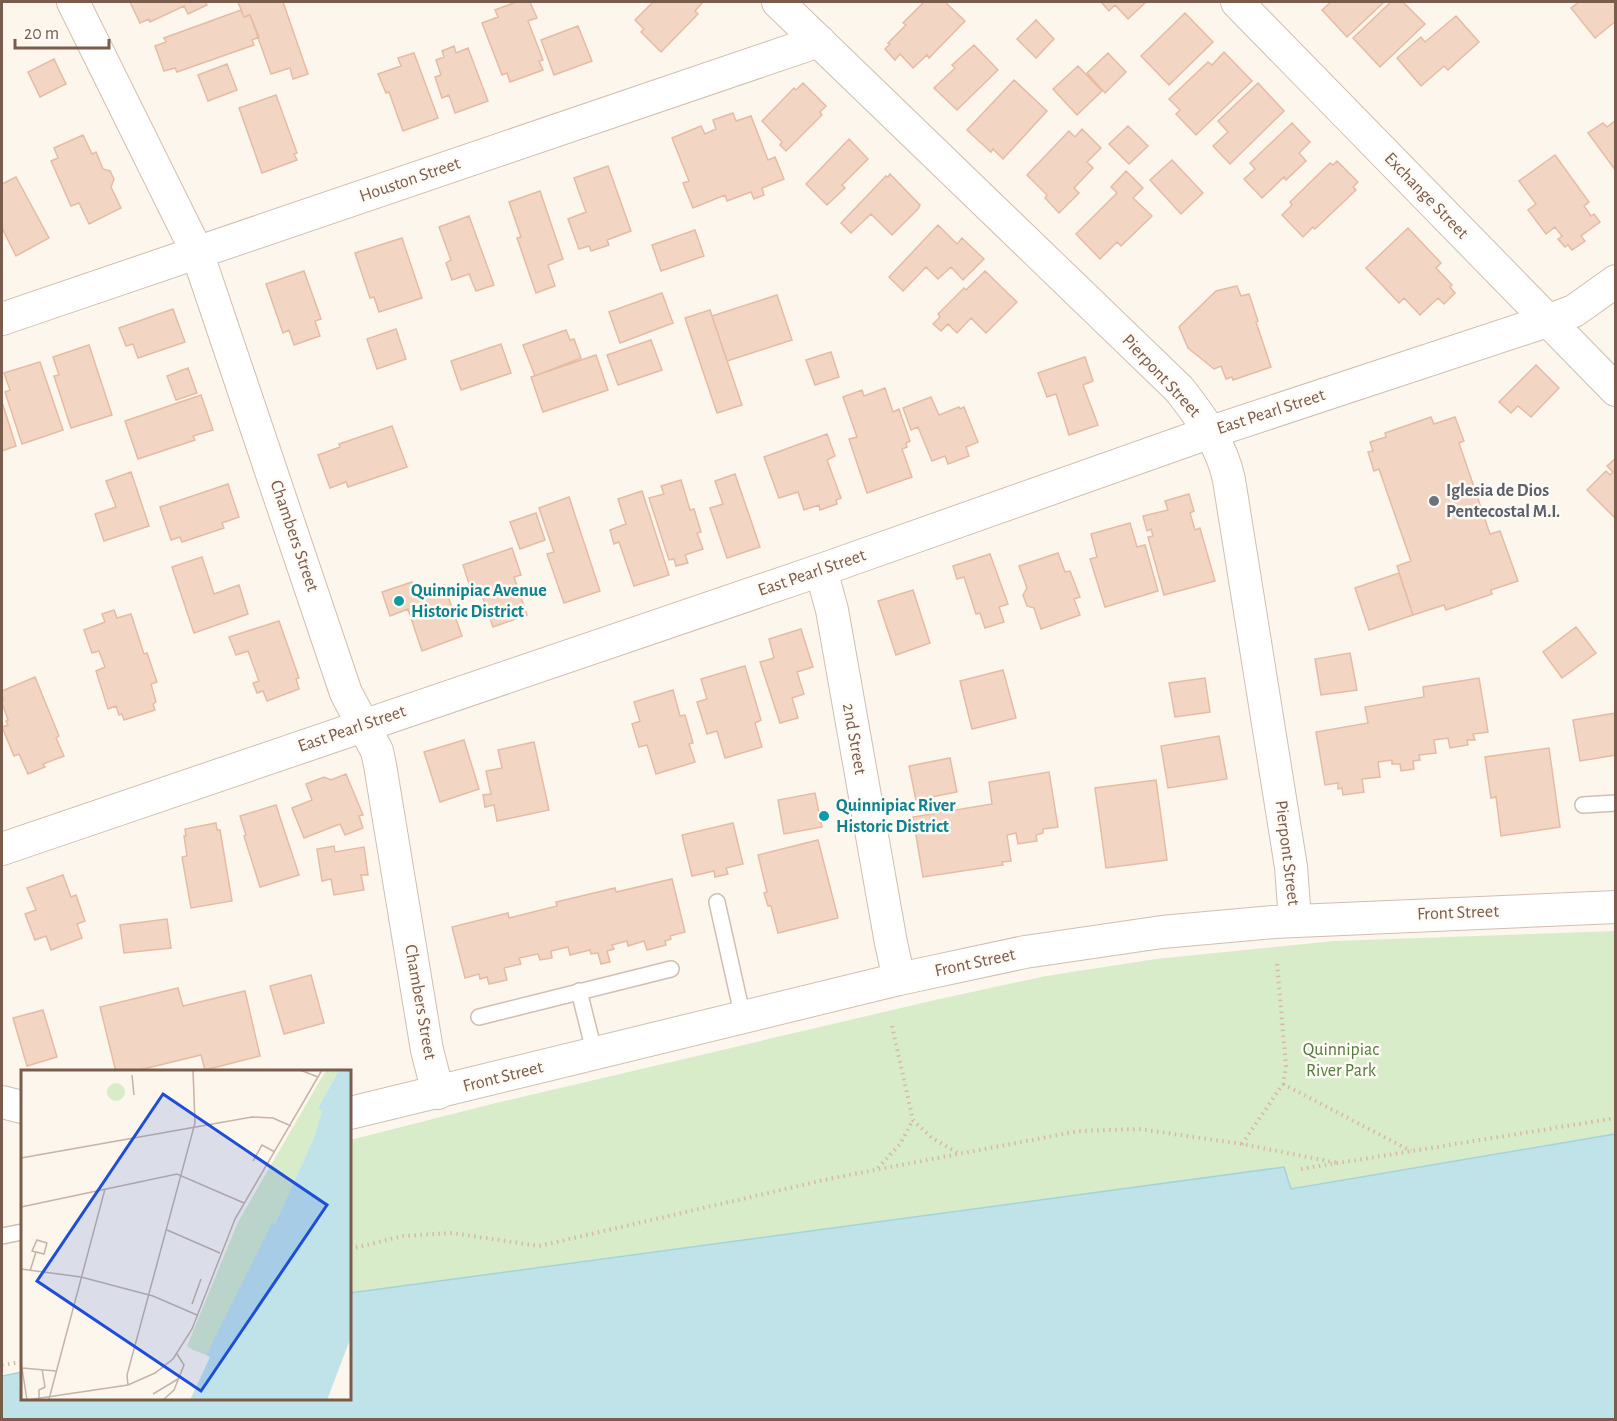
<svg xmlns="http://www.w3.org/2000/svg" width="1617" height="1421" viewBox="0 0 1617 1421" font-family="'Alegreya Sans',sans-serif">
	<style>
		.green { fill: #d8ecc9 }
		.water { fill: #bfe3e8; stroke: #a5d3da; stroke-width: 1.5 }
		.building { fill: #f3d5c3; stroke: #e6bba3; stroke-width: 1.5 }
		.lines { fill: none; stroke-linecap: round; stroke-linejoin: round }
		.lane-casing { stroke: #d1beb0; stroke-width: 18 }
		.street-casing { stroke: #d1beb0; stroke-width: 34 }
		.path { stroke: #d9b8a5; stroke-width: 4; stroke-dasharray: 1.5 4.5; stroke-linecap: butt }
		.lane { stroke: #fff; stroke-width: 15 }
		.street { stroke: #fff; stroke-width: 32 }
		.worship-dot { fill: #6b7280; stroke: #fffaf3; stroke-width: 2 }
		.culture-dot { fill: #0f9aa8; stroke: #fffaf3; stroke-width: 2 }
		.labels { text-anchor: middle; dominant-baseline: central; stroke-width: 5; stroke-linejoin: round; paint-order: stroke }
		.street-label { font-size: 18px; fill: #7a5c4d; stroke: #fffaf3 }
		.worship-label { font-size: 18px; font-weight: bold; fill: #5b616d; stroke: #fffaf3; text-anchor: start }
		.culture-label { font-size: 18px; font-weight: bold; fill: #0d838f; stroke: #fffaf3; text-anchor: start }
		.park-label { font-size: 18px; fill: #537a41; stroke: #fffaf3 }
		.inset-road { fill: none; stroke: #c5b3a7; stroke-width: 1.5 }
		.view { fill: #1d4ed8; fill-opacity: 0.15; stroke: #1d4ed8; stroke-width: 3 }
		.inset-edge { fill: none; stroke: #7a5c4d; stroke-width: 3 }
	</style>
	<rect width="100%" height="100%" fill="#fdf6ec"/>
	<path class="green" d="M1615 931V1134L1291 1189 1283 1167 350 1293V1140L492 1104 935 1000 1046 976 1156 959 1334 941Z"/>
	<path class="water" d="M1615 1134V1419H2V1376L22 1372V1398H350V1293L1284 1167 1291 1189Z"/>
	<path class="building" d="M130 2H205L207 5 188 14 184 6 150 22 149 19 140 23Z
		M238 2H283L308 74 293 79 290 68 271 74 250 15 244 17Z
		M516 2H530L537 18 528 21 543 60 539 61 543 70 510 82 507 73 502 75 482 23 498 17 495 10Z
		M653 2H703L695 11 698 14 661 52 641 32 644 29 635 20Z
		M924 2H945L965 21 929 58 927 55 913 68 900 54 895 60 885 49 890 44 888 43 906 25 903 23Z
		M1101 2H1146L1128 19 1115 5 1109 11Z
		M1331 2H1384L1347 37 1322 10Z
		M1391 2H1403L1425 24 1380 67 1353 38Z
		M1579 2H1616V21L1595 38 1571 8Z
		M241 10 244 17 250 15 259 37 252 40 254 45 177 72 175 68 164 71 155 46 166 42 164 38Z
		M1185 13 1213 42 1169 85 1141 56Z
		M1456 16 1479 42 1448 70 1444 66 1421 86 1397 58 1421 37 1425 42Z
		M1036 20 1054 39 1036 58 1017 39Z
		M578 26 592 61 554 75 541 40Z
		M974 45 998 70 957 110 934 88 955 68 952 65Z
		M454 46 456 53 468 48 488 101 455 113 449 95 442 98 435 77 441 75 436 60 444 57 442 51Z
		M1224 52 1252 81 1196 135 1176 114 1180 110 1169 99 1208 62 1212 65Z
		M414 53 438 118 403 131 389 92 386 93 378 74 401 66 398 58Z
		M1108 53 1126 72 1105 93 1087 73Z
		M54 59 66 84 40 97 28 72Z
		M227 64 237 90 208 101 198 75Z
		M1078 66 1102 91 1077 115 1053 89Z
		M1014 80 1047 111 1003 159 993 149 991 152 967 130Z
		M803 83 826 106 820 112 822 115 786 151 780 145 782 142 762 121 794 88 796 90Z
		M1258 83 1284 111 1230 164 1213 146 1228 132 1218 121Z
		M276 95 297 153 294 154 297 160 262 173 239 108Z
		M733 113 736 121 751 116 768 160 775 157 784 179 762 188 764 195 754 199 751 192 727 201 725 195 693 208 683 183 689 181 672 138 701 126 705 134 716 129 713 120Z
		M1616 120V171L1588 133 1603 123 1607 127Z
		M1292 123 1310 142 1299 153 1306 161 1286 180 1284 177 1262 198 1244 179 1255 169 1250 163Z
		M1128 126 1148 146 1129 164 1109 144Z
		M1082 129 1101 148 1087 162 1093 168 1074 188 1079 193 1059 213 1045 198 1047 195 1027 175 1069 131 1075 137Z
		M83 135 92 154 96 152 103 169 110 171 114 179 111 187 121 208 89 224 79 203 71 206 51 161 58 158 54 148Z
		M849 139 868 159 842 185 845 188 827 205 806 184Z
		M1555 155 1589 202 1584 206 1591 216 1594 214 1600 222 1581 236 1585 241 1572 250 1568 245 1565 247 1558 239 1562 236 1555 227 1546 234 1528 210 1536 204 1519 181Z
		M1172 160 1203 193 1181 214 1150 180Z
		M1337 161 1358 182 1353 187 1356 190 1315 229 1313 227 1303 237 1282 215 1292 205 1290 202 1330 163 1333 165Z
		M608 166 631 231 607 240 609 245 591 251 589 246 579 249 568 219 586 212 574 178Z
		M1126 171 1143 188 1133 198 1152 216 1121 246 1117 242 1100 259 1076 234 1117 193 1111 187Z
		M890 174 920 205 918 209 892 235 871 214 851 233 841 223 886 176 888 177Z
		M16 177 49 238 16 256 2 228V184Z
		M540 191 563 259 548 265 555 286 536 293 517 238 521 237 509 202Z
		M469 216 494 285 476 291 469 274 452 280 446 263 451 260 439 227Z
		M938 225 957 244 962 238 984 259 963 280 951 267 938 279 926 267 903 291 889 277Z
		M1408 228 1441 263 1436 268 1452 285 1450 287 1455 293 1444 304 1438 298 1420 315 1404 298 1399 303 1366 268Z
		M695 230 704 256 661 271 652 245Z
		M402 238 422 298 379 312 374 297 370 298 355 253Z
		M304 271 321 319 315 321 320 336 294 345 289 330 283 333 266 284Z
		M985 271 1017 302 986 333 971 318 957 333 948 324 941 331 933 324 940 317 938 314 964 288 966 290Z
		M1237 286 1241 296 1249 294 1258 321 1256 322 1271 367 1233 380 1232 377 1226 379 1221 366 1214 369 1188 348 1179 327 1216 291Z
		M662 293 673 323 620 343 609 312Z
		M777 295 792 340 727 361 712 316Z
		M173 309 185 342 138 358 133 344 126 346 119 328Z
		M710 310 742 405 717 413 685 318Z
		M396 329 406 359 377 369 367 339Z
		M566 330 570 340 574 339 581 358 535 376 523 345Z
		M651 340 662 370 618 385 607 355Z
		M501 344 511 373 461 390 451 361Z
		M89 345 112 415 71 428 54 376 59 375 53 357Z
		M831 352 839 377 815 385 806 360Z
		M596 355 608 390 543 412 531 377Z
		M1085 357 1093 381 1083 385 1098 425 1069 435 1056 394 1047 397 1038 373Z
		M40 362 63 430 22 444 5 392 10 390 4 373Z
		M1536 365 1559 388 1531 417 1518 406 1511 413 1499 402Z
		M188 368 197 393 176 400 167 376Z
		M885 388 893 412 899 409 910 441 906 443 907 447 902 449 912 477 867 493 849 439 857 437 843 397 862 390 864 396Z
		M201 395 213 430 193 436 195 440 138 459 125 421Z
		M931 397 939 415 959 407 960 409 964 407 978 442 966 447 969 456 948 464 945 456 932 461 918 427 911 430 903 408Z
		M2 402 16 446 2 451Z
		M1431 417 1434 424 1455 417 1464 441 1459 443 1490 534 1500 531 1518 581 1491 590 1492 594 1446 610 1444 605 1413 615 1397 566 1411 561 1379 469 1374 471 1368 452 1373 451 1370 442 1386 437 1385 433Z
		M392 426 407 467 348 487 346 482 330 488 318 455 340 447 339 444Z
		M827 434 835 456 827 460 841 498 836 500 837 504 820 510 819 505 804 510 798 492 779 498 764 457Z
		M1616 458V519L1587 490 1606 471 1610 475 1613 472 1607 466Z
		M131 472 149 526 104 541 95 514 116 507 106 481Z
		M735 474 760 547 727 558 710 508 723 504 715 481Z
		M681 480 690 510 694 509 701 532 697 533 703 549 685 555 688 563 676 566 674 559 669 560 649 498 664 494 661 486Z
		M228 484 239 517 222 523 224 528 182 542 180 537 171 540 160 507Z
		M642 491 669 575 634 586 619 542 614 544 610 530 626 524 618 499Z
		M1189 494 1194 511 1190 513 1195 530 1200 528 1215 581 1164 595 1148 537 1153 536 1151 529 1147 531 1143 516 1168 510 1165 501Z
		M569 497 600 591 564 603 547 554 554 552 539 508Z
		M536 513 545 540 520 549 510 522Z
		M1130 523 1137 547 1145 545 1158 591 1105 607 1090 559 1097 557 1091 534Z
		M512 548 521 575 514 577 527 615 493 627 479 587 471 590 463 565Z
		M1058 553 1065 572 1070 571 1080 597 1074 599 1080 615 1041 629 1034 608 1027 606 1023 595 1027 588 1019 566Z
		M990 554 1008 604 999 607 1004 622 985 628 980 613 976 614 964 577 957 579 953 566Z
		M202 557 214 594 239 585 248 614 194 633 172 567Z
		M1399 573 1413 615 1369 630 1355 588Z
		M412 582 417 595 444 585 462 636 422 651 408 609 390 616 382 592Z
		M913 590 930 643 896 655 878 601Z
		M114 610 117 618 131 614 144 654 147 653 157 682 151 684 156 702 153 704 155 710 124 720 122 714 119 715 116 706 108 709 96 671 105 667 99 651 92 653 84 630 105 622 102 614Z
		M279 621 299 678 296 679 299 689 267 701 263 691 257 693 253 683 259 681 248 651 236 655 229 637Z
		M1576 627 1596 653 1562 678 1543 652Z
		M801 629 813 667 797 672 804 694 792 698 798 718 780 723 760 662 774 658 769 639Z
		M1350 653 1357 690 1321 695 1315 659Z
		M745 666 761 720 755 723 762 747 725 758 717 731 707 734 697 702 707 699 701 679Z
		M1003 670 1016 718 972 729 960 681Z
		M35 677 59 736 56 738 64 756 43 764 45 767 28 774 19 754 14 756 2 727 8 725 6 721 8 720 2 703 3 700 2 691Z
		M1205 678 1210 712 1175 717 1169 683Z
		M1479 678 1488 732 1473 734 1475 740H1467L1468 745 1450 748 1448 738 1434 740 1436 753 1419 755 1420 760 1413 761 1414 769 1401 771 1400 764H1392V760L1378 762 1380 777 1362 779 1364 792 1343 795 1342 788 1338 789V783L1325 785 1316 732 1368 723 1365 707 1424 697 1423 687Z
		M673 690 680 716 685 715 693 743 689 744 695 762 656 774 647 745 639 747 632 724 640 721 634 702Z
		M1616 713V755L1580 761 1573 720Z
		M1219 736 1227 779 1168 788 1161 746Z
		M464 740 479 789 440 802 424 752Z
		M534 742 549 810 497 821 494 805 485 807 483 795 491 794 486 771 502 768 498 750Z
		M1549 748 1560 827 1501 836 1496 797 1491 798 1485 757Z
		M950 758 957 792 916 800 909 766Z
		M1049 772 1058 827 1043 829V833L1036 835 1037 841 1018 844 1016 833 1007 835 1011 861 1002 862 1003 865 923 877 913 817 992 804 989 782Z
		M346 774 363 815 359 816 363 828 345 835 340 824 304 838 292 808 312 800 306 784 324 777 331 780Z
		M1156 780 1167 860 1106 868 1095 788Z
		M815 793 822 827 784 834 778 800Z
		M276 805 299 875 260 887 244 836 246 835 240 816Z
		M216 823 217 830H220L232 901 191 908 182 857 187 856 184 836H186L185 829Z
		M733 823 743 864 726 868 728 874 715 877 714 871 692 876 682 835Z
		M818 840 838 918 778 933 771 906H768L764 893 767 892 758 855Z
		M334 846 335 852 364 847 368 875H361L364 890 334 895 331 879 322 881 317 849Z
		M63 875 71 897 76 895 85 921 77 924 82 938 51 950 46 936 35 940 25 914 36 910 27 888Z
		M672 879 685 932 670 936 671 939 665 941 666 945 647 950 644 941 628 946 627 941 612 945 614 949 607 951 610 962 601 964 598 953 591 954 590 950 570 955 568 947 551 951 552 958 540 960 538 954 519 958 521 964 504 968 507 980 489 984 487 977 480 979 479 974 465 978 452 927 508 913 509 918 557 906 556 902 615 888 616 892Z
		M167 919 171 948 124 953 120 925Z
		M311 975 324 1023 284 1034 270 986Z
		M178 988 183 1006 245 991 260 1056 205 1070 201 1055 131 1072H116L100 1007Z
		M43 1010 57 1057 27 1066 13 1018Z"/>
	<g class="lines">
		<defs>
			<path id="lane" d="M1583 805 1616 803
				M717 902 743 1018
				M579 991 595 1055
				M479 1017 671 969
				M2 1236 22 1232"/>
			<path id="street" d="M73 2 197 252 346 693 377 751 380 765 427 1050 438 1093
				M778 2 1179 389C1201 417 1222 445 1229 480L1291 867 1295 920
				M1237 2 1616 390
				M2 319 819 41
				M821 570 832 610 891 943 899 979
				M2 849 821 570 1211 432 1547 321 1574 311 1616 281
				M2 1102 22 1107
				M350 1113 899 979 1025 952 1162 932 1274 922 1616 907"/>
		</defs>
		<use href="#lane" class="lane-casing"/>
		<use href="#street" class="street-casing"/>
		<path class="path" d="M892 1026 913 1120 932 1138 958 1153
			M1283 1084 1411 1151
			M1242 1144 1283 1084 1286 1067 1277 963
			M878 1168 900 1144 913 1120
			M1301 1169 1616 1118
			M350 1249 403 1236 452 1233 539 1246 833 1178 1079 1131 1139 1129 1242 1144 1338 1163
			M2 1365 22 1362"/>
		<use href="#lane" class="lane"/>
		<use href="#street" class="street"/>
	</g>
	<circle class="worship-dot" cx="1434" cy="501" r="6"/>
	<g class="culture-dot">
		<circle cx="399" cy="601" r="6"/>
		<circle cx="824" cy="816" r="6"/>
	</g>
	<g class="labels">
		<g class="street-label">
			<text transform="translate(410 180) rotate(-19)">Houston Street</text>
			<text transform="translate(1426 196) rotate(46)">Exchange Street</text>
			<text transform="translate(1161 376) rotate(47)">Pierpont Street</text>
			<text transform="translate(1271 412) rotate(-18)">East Pearl Street</text>
			<text transform="translate(294 536) rotate(71)">Chambers Street</text>
			<text transform="translate(812 573) rotate(-19)">East Pearl Street</text>
			<text transform="translate(352 729) rotate(-19)">East Pearl Street</text>
			<text transform="translate(854 739) rotate(80)">2nd Street</text>
			<text transform="translate(1287 853) rotate(83)">Pierpont Street</text>
			<text transform="translate(1458 913) rotate(-2)">Front Street</text>
			<text transform="translate(975 963) rotate(-12)">Front Street</text>
			<text transform="translate(420 1002) rotate(80)">Chambers Street</text>
			<text transform="translate(503 1077) rotate(-14)">Front Street</text>
		</g>
		<g class="worship-label">
			<text x="1446" y="491">Iglesia de Dios<tspan x="1446" dy="21">Pentecostal M.I.</tspan></text>
		</g>
		<g class="culture-label">
			<text x="411" y="591">Quinnipiac Avenue<tspan x="411" dy="21">Historic District</tspan></text>
			<text x="836" y="806">Quinnipiac River<tspan x="836" dy="21">Historic District</tspan></text>
		</g>
		<g class="park-label">
			<text x="1341" y="1050">Quinnipiac<tspan x="1341" dy="21">River Park</tspan></text>
		</g>
	</g>
	<g transform="translate(21 1070)">
		<rect width="330" height="330" fill="#fdf6ec"/>
		<path d="M305 0H318L297 38 302 42 294 65 254 154 185 285 172 280 166 276 217 152ZM86 22a9 9 0 1 1 18 0a9 9 0 1 1-18 0Z" fill="#d8ecc9"/>
		<path d="M318 0H330V267L306 330H169L189 287 185 285 251 153 254 154 294 65 301 42 297 38Z" fill="#bfe3e8"/>
		<path class="inset-road" d="M279 0 297 7M111 5 113 25M0 88 231 47 252 48 270 56M232 91 241 75 254 82M0 137 156 104 223 133M146 160 199 183M0 199 60 207 132 226 176 245M9 201 15 182 23 184 26 173 16 170 11 181 15 182M171 234 180 209M0 292 6 330M1 298 35 301M107 315 106 305 174 53 172 0M132 324 157 309M18 328V320L24 317 21 299M28 329 84 119M6 330 107 315 134 303 152 289 171 259 214 149 301 0M142 330 153 320 163 295 156 284"/>
		<path class="view" d="M142 24 306 135 180 321 16 211Z"/>
		<rect width="330" height="330" class="inset-edge"/>
	</g>
	<rect width="1617" height="1421" fill="none" stroke="#7a5c4d" stroke-width="6"/>
	<path d="M15 39v9h94v-9" fill="none" stroke="#7a5c4d" stroke-width="3"/>
	<text x="24" y="39" font-size="18" fill="#7a5c4d" stroke="#fffaf3" stroke-width="4.5" paint-order="stroke">20 m</text>
</svg>
